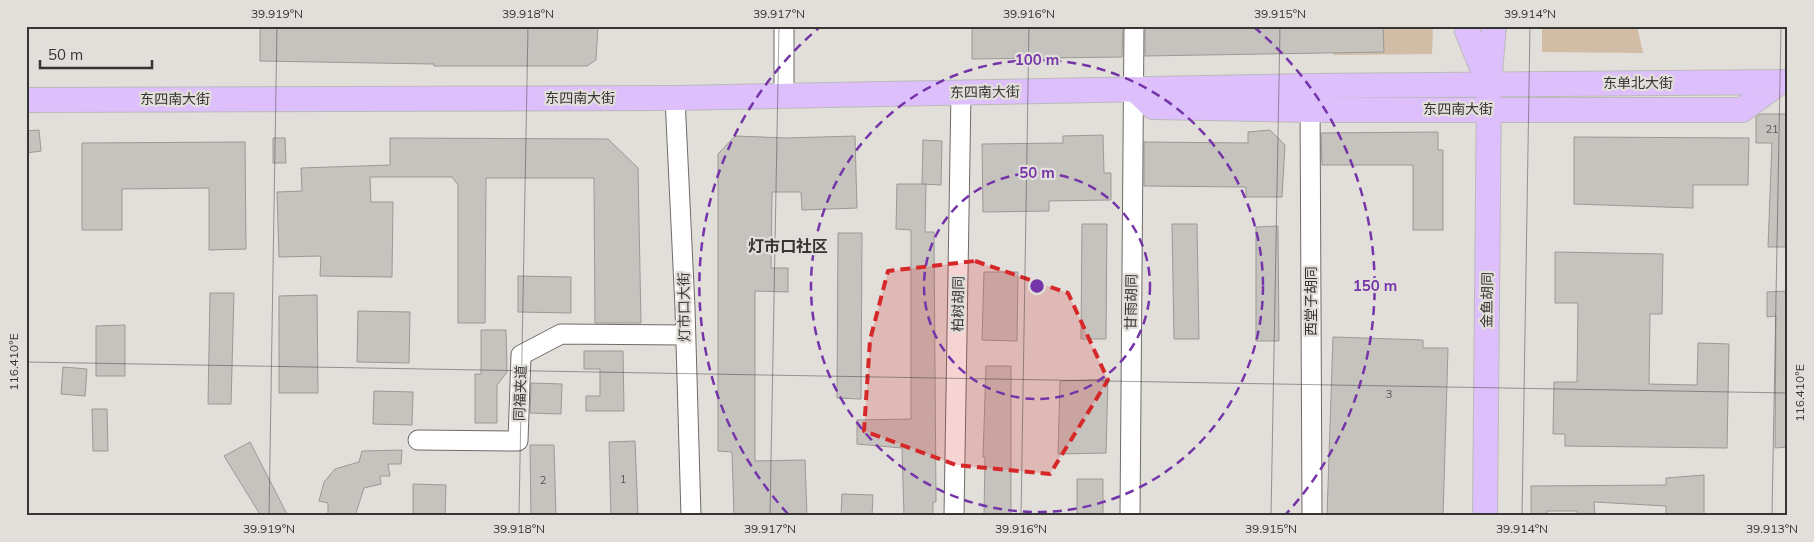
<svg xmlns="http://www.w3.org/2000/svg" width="1814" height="542" viewBox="0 0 1814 542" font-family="Mulish,'Noto Sans SC',sans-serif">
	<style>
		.green { fill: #d1bca5 }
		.building { fill: #c6c3bf; stroke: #9c9995 }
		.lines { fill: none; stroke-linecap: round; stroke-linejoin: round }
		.minor-casing { stroke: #6f6c68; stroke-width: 21 }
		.major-casing { stroke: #bbbaba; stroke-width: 26 }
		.minor { stroke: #fff; stroke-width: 19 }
		.major { stroke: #ddbffc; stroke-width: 24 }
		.marked { fill: #d62828; fill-opacity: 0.2; stroke: #d62828; stroke-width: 4; stroke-dasharray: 10 6; stroke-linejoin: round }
		.ticks { fill: none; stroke: #363533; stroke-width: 1; stroke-opacity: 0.45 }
		.ring { fill: none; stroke: #7535a9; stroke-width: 2.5; stroke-dasharray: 9 6 }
		.labels { text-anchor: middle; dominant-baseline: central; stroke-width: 4.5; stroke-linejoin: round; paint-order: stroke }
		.number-label { font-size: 11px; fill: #5a5856 }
		.street-label { font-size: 14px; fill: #363533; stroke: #e2deda }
		.quarter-label { font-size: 16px; font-weight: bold; fill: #363533; stroke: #e2deda }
		.centre { fill: #7535a9; stroke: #e2deda; stroke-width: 2.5 }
		.ring-label { font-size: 15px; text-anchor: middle; font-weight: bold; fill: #7535a9; stroke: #e2deda; stroke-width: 4.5; stroke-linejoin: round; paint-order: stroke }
		.neatline { fill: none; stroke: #363533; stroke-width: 2 }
		.ticks-label { font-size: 12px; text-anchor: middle; fill: #363533 }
	</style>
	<rect width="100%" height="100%" fill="#e2deda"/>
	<path class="green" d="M1333 26H1433L1432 54 1333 55Z
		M1542 26H1637L1643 53 1542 52Z"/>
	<path class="building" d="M260 26H598L596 60 587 66H434V64L260 61Z
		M972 26H1123L1122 57 972 59Z
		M1145 26H1383L1384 52 1145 56Z
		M1760 114H1788V247H1768L1772 143H1756V117Z
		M39 130 41 151 26 153V131Z
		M1270 130 1285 145 1282 197H1246V187L1144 186V142L1248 143V132Z
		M1438 132V150H1443V230H1413V165H1322L1321 133Z
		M1103 135 1104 173H1111V200L1049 201V211L983 212 982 144 1063 143V136Z
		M735 136 787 138 855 136 857 208 802 210 801 192H772L771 268H788V292L755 291V461L805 460 807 516H734L732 452 718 451V154Z
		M1574 137 1749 138 1748 185H1693V208L1574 204Z
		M273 138H285L286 163H273Z
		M390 138 608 139 638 168 641 323H595L594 178H486L485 323H458V185L452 177H370L371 202H393L392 277 320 276 321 256 279 257 277 192 302 191 301 168 390 165Z
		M923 140 942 141 941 185 922 184Z
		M245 142 246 249 209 250V188L122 189V230H82V143Z
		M897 184H926L925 232H934L936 502H933V516H904L902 448 857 444V420L911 419V230L896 229Z
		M1082 224H1107L1106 339H1081Z
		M1172 224H1197L1199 339H1174Z
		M1278 226 1279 341H1256V227Z
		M838 233H862L861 399 837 398Z
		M1555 252 1663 254 1662 314H1650L1649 384 1697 385 1698 343 1729 344 1727 448 1565 446V434H1553L1554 382H1577L1578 303H1555Z
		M984 272H1018L1017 341 982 340Z
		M518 276 571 277V313L518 312Z
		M1788 291V447L1775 448 1776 316 1767 317V292Z
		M210 293H234L231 404H208Z
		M317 295 318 393H279V296Z
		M358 311 410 312 409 363 357 362Z
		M125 325V376H96V326Z
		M481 330H506L507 372 497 385V423H475V374H481Z
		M1333 337 1423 340V348H1448L1443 516H1327Z
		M584 351H623L624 411H586V396H600V369H584Z
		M986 366H1011V516H984L985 457H983Z
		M63 367 87 369 85 396 61 394Z
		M1108 379 1106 453 1058 454 1060 381Z
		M531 383 562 384 561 414 530 413Z
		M374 391 413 392 412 425 373 424Z
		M92 409H107L108 451H93Z
		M635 441 638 516H611L609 442Z
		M250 442 288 516H261L224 456Z
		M530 445H554L556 516H531Z
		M402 450 401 464H388L390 476H380L381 484 364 488 355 516H328V503L319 501 324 482 335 469 359 462 362 451Z
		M1704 475V516H1666V506L1594 502 1595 516H1577V511H1547V516H1531V486L1666 485V478Z
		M1077 479H1103V516H1077Z
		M413 484 446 485 445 516H413Z
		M842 494 873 495 872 516H841Z"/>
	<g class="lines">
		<defs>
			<path id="minor" d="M784 26V95
				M1310 97 1312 516
				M675 98 685 308 691 516
				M418 440 518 441 521 355 561 334 684 335
				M954 516 961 92
				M1130 516 1134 26"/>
			<path id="major" d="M1467 26V31L1488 83
				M1134 89 1153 107 1310 110H1742L1780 82
				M26 100 675 98 1310 86 1788 82
				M1485 516 1489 84 1494 26"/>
		</defs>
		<use href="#minor" class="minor-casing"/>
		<use href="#major" class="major-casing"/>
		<use href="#minor" class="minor"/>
		<use href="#major" class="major"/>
	</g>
	<path class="marked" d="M975 261 1068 293 1108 380 1050 474 956 465 864 431 870 340 888 271Z"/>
	<path class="ticks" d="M26 57 27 26M26 362 1788 393M269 516 277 26M519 516 528 26M770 516 779 26M1021 516 1029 26M1271 516 1280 26M1522 516 1530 26M1772 516 1781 26"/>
	<g class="ring">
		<circle cx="1037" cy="286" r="113"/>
		<circle cx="1037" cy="286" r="226"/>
		<path d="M788 514A338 338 0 0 1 820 27M1254 27A338 338 0 0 1 1286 514"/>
	</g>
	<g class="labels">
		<g class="number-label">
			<text x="1772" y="129">21</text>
			<text x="1389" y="394">3</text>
			<text x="623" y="479">1</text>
			<text x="543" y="480">2</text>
		</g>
		<g class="street-label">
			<text x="1638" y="83">东单北大街</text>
			<text transform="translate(985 92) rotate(-1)">东四南大街</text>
			<text x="580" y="98">东四南大街</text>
			<text x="175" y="99">东四南大街</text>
			<text x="1458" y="109">东四南大街</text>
			<text transform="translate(1487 300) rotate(-89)">金鱼胡同</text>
			<text transform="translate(1311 301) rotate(-90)">西堂子胡同</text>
			<text transform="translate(1131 302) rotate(-89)">甘雨胡同</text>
			<text transform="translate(958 304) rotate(-89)">柏树胡同</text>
			<text transform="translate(684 307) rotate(-91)">灯市口大街</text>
			<text transform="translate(520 393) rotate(-88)">同福夹道</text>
		</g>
		<g class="quarter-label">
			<text x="788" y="246">灯市口社区</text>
		</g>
	</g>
	<circle cx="1037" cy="286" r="8" class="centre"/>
	<g class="ring-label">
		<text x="1037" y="65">100 m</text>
		<text x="1037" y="178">50 m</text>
		<text x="1375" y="291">150 m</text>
	</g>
	<rect width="1814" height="542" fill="none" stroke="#e2deda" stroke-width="55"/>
	<path d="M40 60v8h112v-8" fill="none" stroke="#363533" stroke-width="2.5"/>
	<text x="48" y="60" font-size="15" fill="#363533" stroke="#e2deda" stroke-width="4" paint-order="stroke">50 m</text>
	<rect x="28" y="28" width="1758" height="486" class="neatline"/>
	<g class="ticks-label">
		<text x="277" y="18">39.919°N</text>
		<text x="528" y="18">39.918°N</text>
		<text x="779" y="18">39.917°N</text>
		<text x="1029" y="18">39.916°N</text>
		<text x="1280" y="18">39.915°N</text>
		<text x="1530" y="18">39.914°N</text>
		<text transform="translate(14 362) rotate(-90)" y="4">116.410°E</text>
		<text transform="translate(1800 393) rotate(-90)" y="4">116.410°E</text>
		<text x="269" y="533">39.919°N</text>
		<text x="519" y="533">39.918°N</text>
		<text x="770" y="533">39.917°N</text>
		<text x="1021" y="533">39.916°N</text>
		<text x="1271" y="533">39.915°N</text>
		<text x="1522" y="533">39.914°N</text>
		<text x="1772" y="533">39.913°N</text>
	</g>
</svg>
